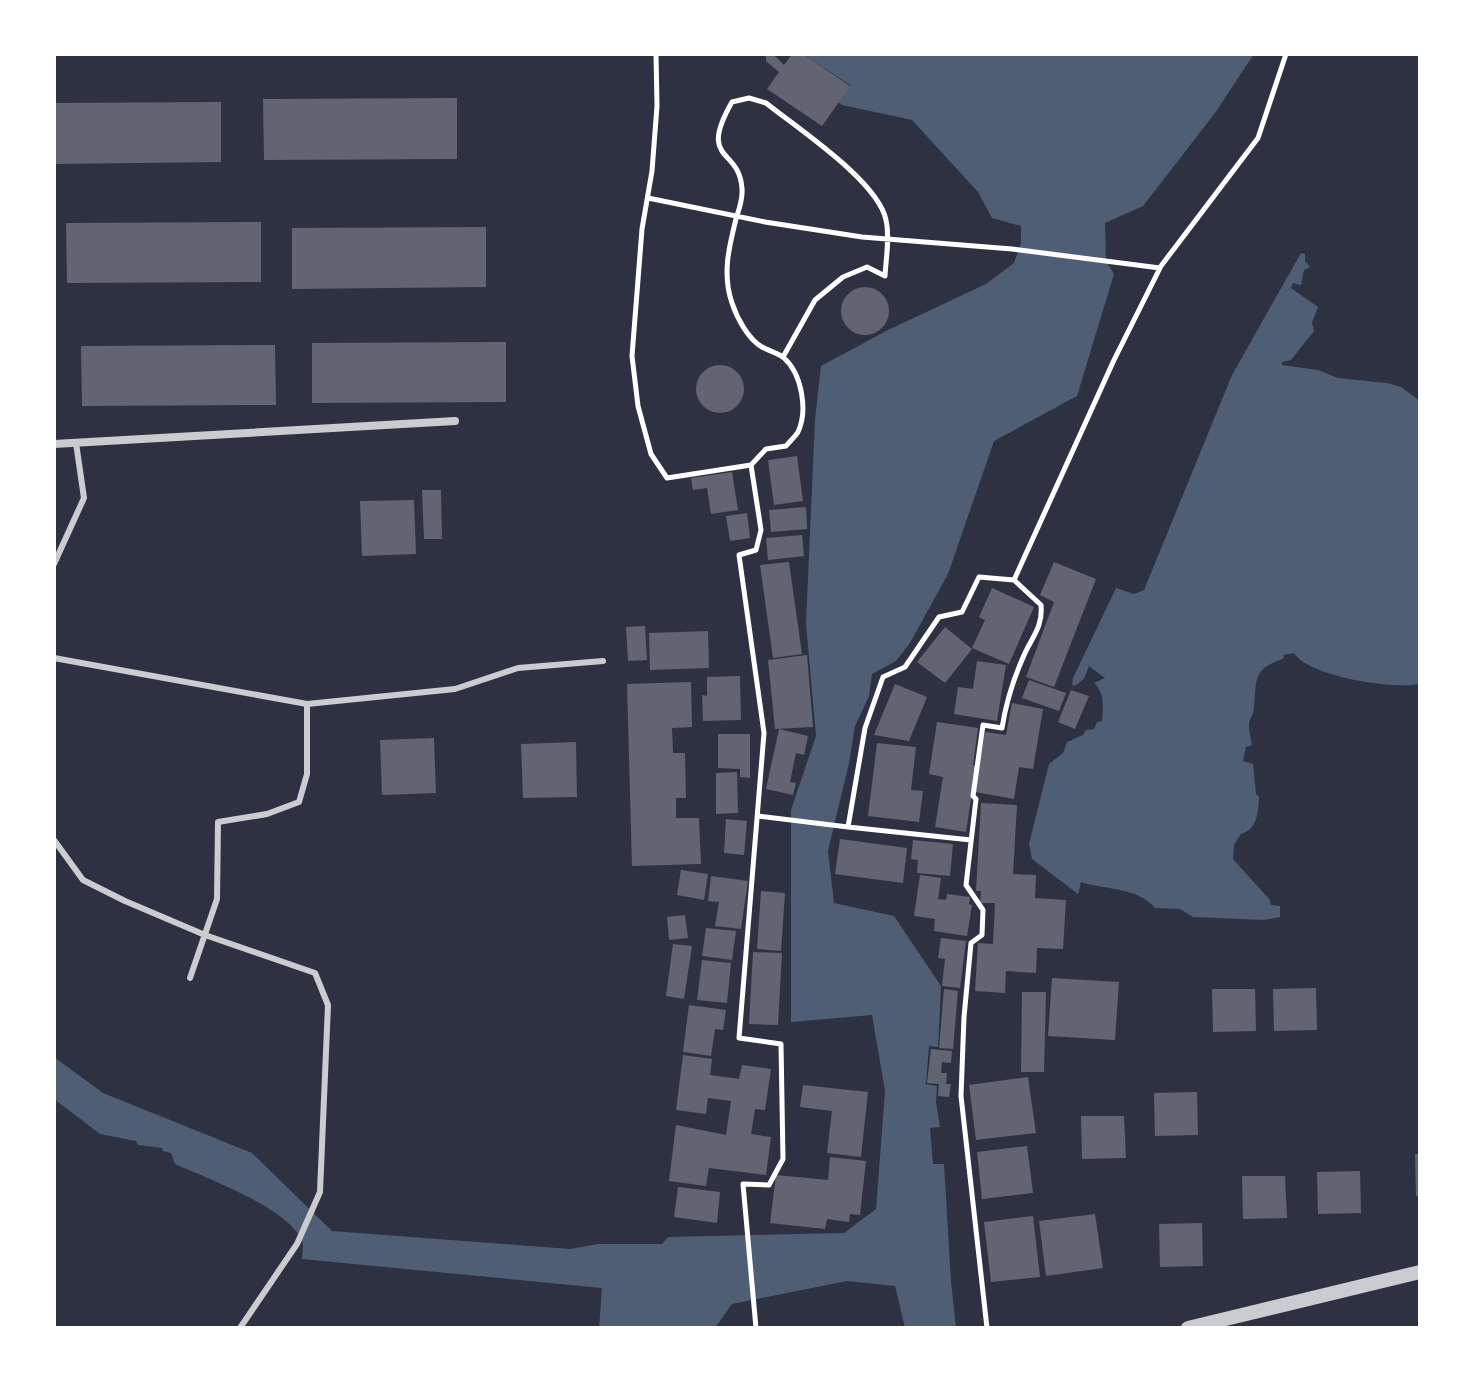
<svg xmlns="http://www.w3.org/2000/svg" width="1474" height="1382" viewBox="0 0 1474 1382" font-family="Ubuntu,sans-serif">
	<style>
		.water { fill: #4f5d75 }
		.building { fill: #626471 }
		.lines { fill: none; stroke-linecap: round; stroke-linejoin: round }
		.path { stroke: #fff; stroke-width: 5 }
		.service { stroke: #caccd0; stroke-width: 6 }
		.minor { stroke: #caccd0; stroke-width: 8 }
		.tertiary { stroke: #caccd0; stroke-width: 14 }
	</style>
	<rect width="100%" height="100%" fill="#2d3142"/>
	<path class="water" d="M803 54H1254L1215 113 1143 206 1105 223 1106 261 1114 274 1077 396 994 441 948 574 910 643 896 661 872 674 869 696 855 726 849 763 828 851 834 903 894 916 941 986 938 1047 929 1046 926 1084 937 1086 936 1102 940 1127 930 1128 933 1164H944L951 1281 956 1328H905L895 1286 847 1281 732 1304 715 1328H599L602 1288 302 1259C302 1254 304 1246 302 1241 289 1208 206 1178 175 1164L171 1153 163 1151 162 1148 138 1145 136 1141 100 1134 54 1099V1057L103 1093 252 1153 332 1231 570 1249 598 1244H662L668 1237 844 1233 876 1209 885 1091 872 1015 791 1022V810L816 736 806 624 815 419 821 366 888 330 986 284 1014 263 1021 243V226L992 218 978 192 912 120 842 105 838 102 850 85Z
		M1301 253 1305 254V261L1310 267 1304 270 1301 285 1293 283 1291 288 1318 307 1312 322 1314 331 1291 360 1282 362V365L1318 370 1338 378 1387 383 1401 387 1420 401V684C1394 690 1307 676 1294 653L1284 655 1283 659C1252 669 1257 680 1254 707 1254 714 1249 719 1249 726 1249 732 1251 739 1252 745L1246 747 1243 761 1253 764 1256 794 1259 797C1258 812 1258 829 1241 834L1234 845 1233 859 1270 900 1271 905 1280 906V917L1264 920 1193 917 1180 909 1155 908C1138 887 1105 890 1081 882L1078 894 1032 859 1029 844 1049 764 1063 753 1067 742 1083 735 1086 730 1094 729 1097 722 1102 721C1103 707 1105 693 1094 683L1105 678 1089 666 1084 679 1075 686 1072 685 1073 678 1116 588 1134 594 1144 590 1232 375Z"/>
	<path class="building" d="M766 54H773L784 65 792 54H803L850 86 822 126 767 89 779 72 766 61Z
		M457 98V159L264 160 263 99Z
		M221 102V162L54 164V103Z
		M261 222V282L67 283 66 223Z
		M486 227V287L292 289V228Z
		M841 311a24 24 0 1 1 48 0a24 24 0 1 1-48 0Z
		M506 342V402L312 403V343Z
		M275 345 276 405 82 406 81 346Z
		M696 389a24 24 0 1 1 48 0a24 24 0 1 1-48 0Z
		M797 456 803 501 774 505 768 460Z
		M732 472 738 510 711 514 707 488 693 490 691 478Z
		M422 490H441L442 539H424Z
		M414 500 416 554 362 556 360 501Z
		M806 507 807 529 771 532 769 510Z
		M747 513 750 538 730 541 726 516Z
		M802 535 804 556 768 560 766 538Z
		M789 562 802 654 773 658 760 565Z
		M1054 562 1096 579 1054 687 1026 677 1054 602 1040 595Z
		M992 588 1034 607 1009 664 972 648 985 620 979 617Z
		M645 626 647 660 628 661 626 627Z
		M945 627 972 649 945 683 917 662Z
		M708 631 709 668 650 670 649 633Z
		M807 655 813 727 775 729 768 660Z
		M977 661 1006 665 997 721 954 714 958 687 973 689Z
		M740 676 741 720 703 721 702 695 707 696V677Z
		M1029 680 1066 693 1059 711 1022 698Z
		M691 682 692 727 672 728 673 753H685L686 798H676V818H699L701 864 632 866 627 684Z
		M895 684 927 697 909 741 874 735Z
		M1071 690 1089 696 1075 729 1058 722Z
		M1012 703 1043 709 1033 769 1019 767 1014 799 975 792 985 732 1006 735Z
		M937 722 978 728 973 765 976 766 966 832 935 827 943 777 929 774Z
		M779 729 808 736 804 755 796 753 790 782 796 783 793 795 766 789Z
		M718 734H750V778L740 777V769L718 768Z
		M434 738 436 793 382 795 380 740Z
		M576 742 577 797 523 798 521 744Z
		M877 743 916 747 911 790 923 791 919 822 868 816Z
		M737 772 738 813 716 814V773Z
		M981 803 1017 805 1013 874 1036 875 1035 898 1066 900 1063 949 1037 948 1036 973 1006 971 1005 993 975 991 978 943 993 944 995 903H980L981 891H976Z
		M726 819 747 821 744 855 724 853Z
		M840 839 907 848 903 883 835 874Z
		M913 840 953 844 950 876 917 873 918 860 911 859Z
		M681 870 708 874 704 900 677 895Z
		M920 875 941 878 938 899 946 900 947 894 970 897 969 904 972 905 967 936 934 931 935 919 914 916Z
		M711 876 748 881 741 929 715 926 719 902 708 901Z
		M761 891 785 893 781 951 757 949Z
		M685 915 688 938 669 940 667 917Z
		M706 928 736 931 732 960 702 956Z
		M941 938 966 941 960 988 942 986 945 959 938 958Z
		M673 944 692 946 684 999 666 996Z
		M753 952 782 953 778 1025 749 1024Z
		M702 960 731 963 727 1003 697 1000Z
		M1052 978 1119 982 1115 1040 1048 1036Z
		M1316 988 1317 1030 1274 1031 1273 989Z
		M944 989 958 991 953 1049 939 1048Z
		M1212 989H1255L1256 1031 1213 1032Z
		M1022 992H1046L1044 1072H1021Z
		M689 1005 726 1010 723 1030 715 1029 711 1056 683 1052Z
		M931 1049 952 1051 951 1063 942 1062 941 1073H947L946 1084H951L949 1097 938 1096 939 1084 927 1083Z
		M683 1055 712 1059 710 1075 739 1079 742 1065 771 1069 765 1110 755 1109 751 1134 771 1137 766 1175 709 1168 706 1186 669 1181 676 1125 726 1135 731 1101 708 1098 706 1114 676 1110Z
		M1028 1077 1036 1133 976 1140 969 1085Z
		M803 1085 868 1092 861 1157 827 1153 832 1111 800 1107Z
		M1197 1092 1198 1135 1155 1136 1154 1093Z
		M1081 1116H1124L1126 1158 1082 1159Z
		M1027 1146 1033 1193 982 1199 977 1152Z
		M1415 1154H1420V1196H1416Z
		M830 1157 866 1161 860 1215 850 1214 849 1222 827 1219 825 1229 770 1223 776 1175 828 1180Z
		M1360 1171 1361 1213 1318 1214 1317 1172Z
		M1242 1176H1285L1287 1218 1243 1219Z
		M678 1187 720 1192 717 1223 674 1217Z
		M1095 1214 1103 1268 1046 1276 1039 1221Z
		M1033 1216 1040 1277 991 1282 984 1222Z
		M1202 1223 1203 1266 1160 1267 1159 1224Z"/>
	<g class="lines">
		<path class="path" d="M656 54 657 106 652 171 642 229 632 356 638 406 651 454 667 478 751 465 761 530 756 550 739 555 764 733 739 1038 781 1044 783 1159 769 1185 743 1184 756 1328
			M648 198 765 222 862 237 1012 249 1160 268
			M751 465 766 449 786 446C789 442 795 437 798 432 808 411 802 374 784 358 778 353 769 351 762 347 748 339 737 318 732 303 722 274 729 247 736 219 739 209 743 199 742 189 740 147 697 163 732 102L749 98 766 103C797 128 878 181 886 220 890 237 886 258 885 276L867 267 843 277 815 300 783 357
			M1014 580 1114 360 1161 266 1258 138 1286 54
			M758 816 848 827
			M971 840 848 827 865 728 883 677 905 667 939 617 962 612 979 577 1014 580
			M987 1328 961 1096 964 1017 971 943 982 935 983 910 966 885 976 799 973 796 983 725 1002 728C1006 703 1014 677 1025 653 1033 636 1043 626 1041 605L1014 580"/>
		<path class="service" d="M54 564 84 498 76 443
			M54 658 307 704 455 689 518 668 603 661
			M54 840 83 880 125 901 205 935 315 973 328 1005 320 1192 297 1244 240 1328
			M190 978 217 899 218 822 267 814 299 802 307 774V704"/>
		<path class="minor" d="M54 444 455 421"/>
		<path class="tertiary" d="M1188 1328 1420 1272"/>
	</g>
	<rect width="1474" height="1382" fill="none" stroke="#ffffff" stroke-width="112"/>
</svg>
